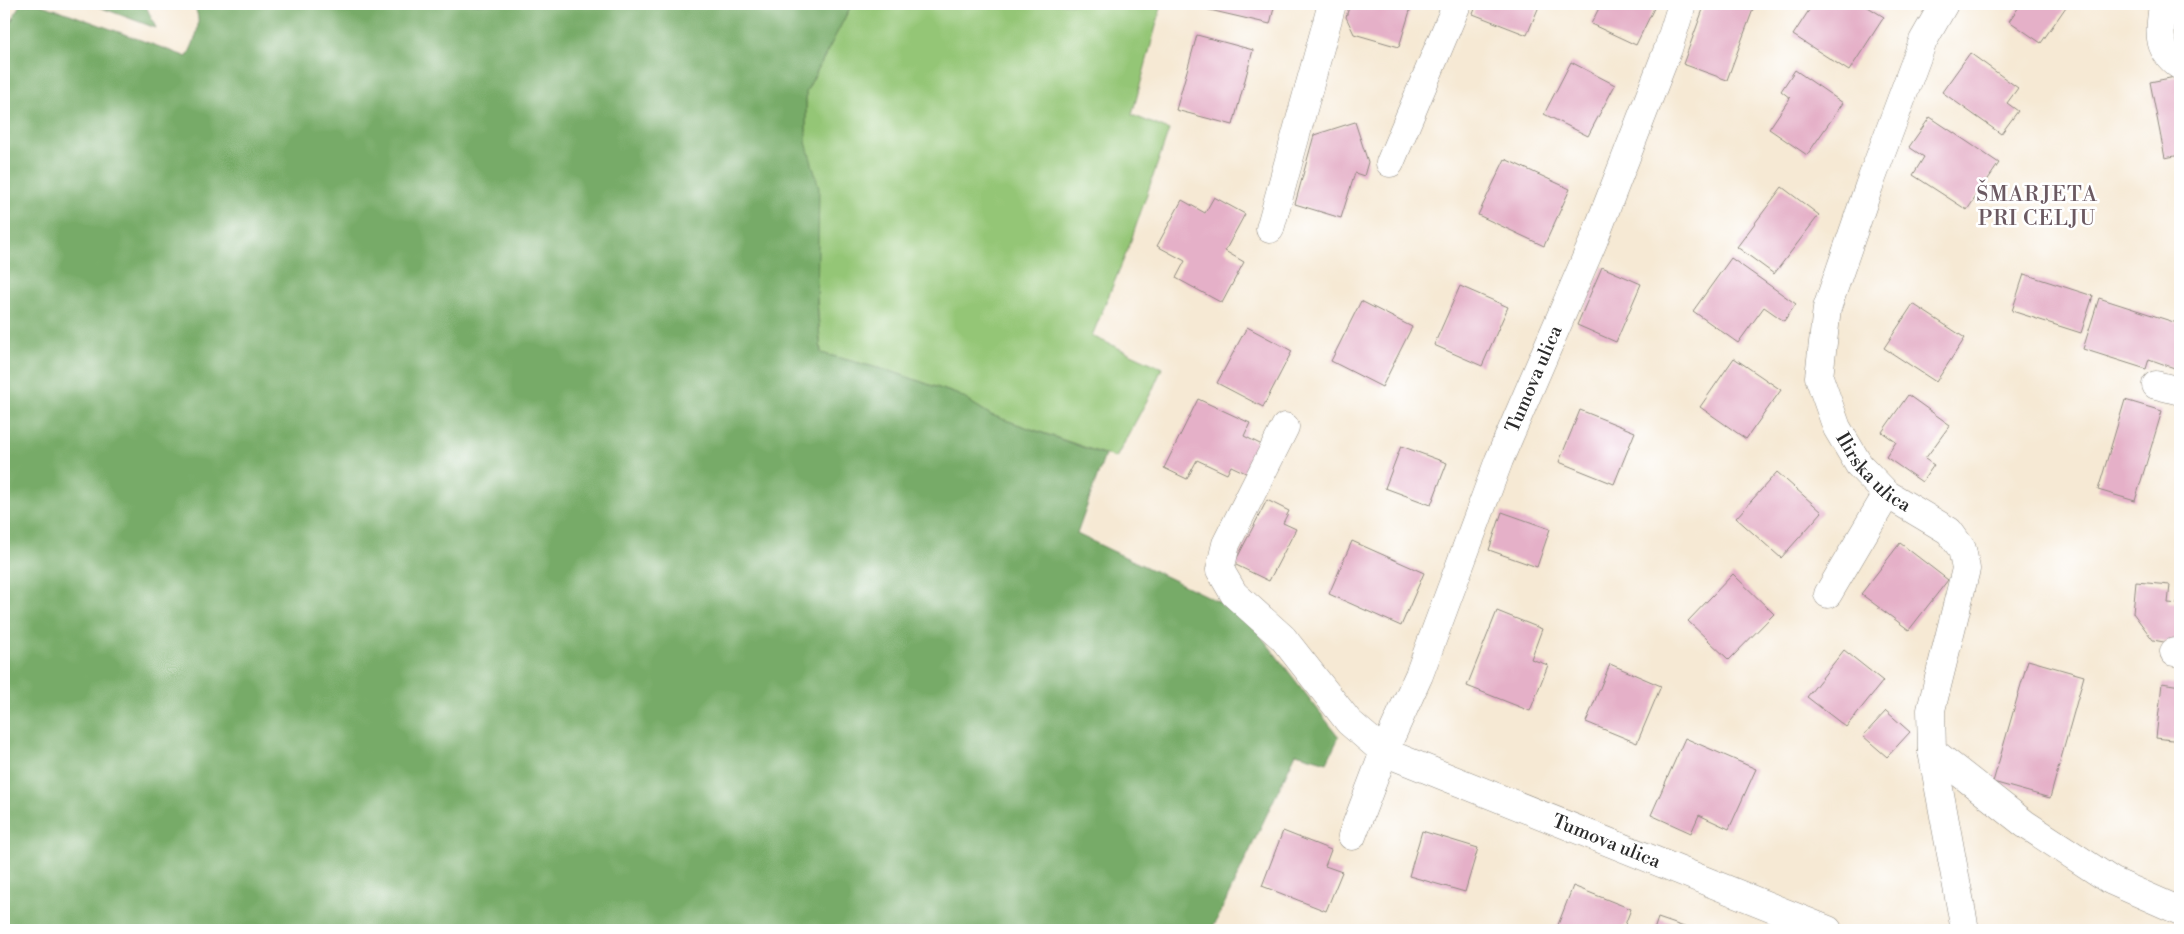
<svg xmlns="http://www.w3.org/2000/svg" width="2184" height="934" viewBox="0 0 2184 934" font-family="'Libre Bodoni',serif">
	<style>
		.green { fill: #94c676; stroke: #607850 }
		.forest { fill: #77ab67; stroke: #516b49 }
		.building { fill: #e5b0c8 }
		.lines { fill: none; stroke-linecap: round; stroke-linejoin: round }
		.minor-casing { stroke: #908a80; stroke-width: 29 }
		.minor { stroke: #fff; stroke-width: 28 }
		.labels { text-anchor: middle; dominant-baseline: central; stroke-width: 5; stroke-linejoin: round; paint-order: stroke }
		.street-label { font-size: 19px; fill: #2b2b2b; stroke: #fff }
		.quarter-label { font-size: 21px; letter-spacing: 1px; fill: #6c5a62; stroke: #fff }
	</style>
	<rect width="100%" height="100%" fill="#fff"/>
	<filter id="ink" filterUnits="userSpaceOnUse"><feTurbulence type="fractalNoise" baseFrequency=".02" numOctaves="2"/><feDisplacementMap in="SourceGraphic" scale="10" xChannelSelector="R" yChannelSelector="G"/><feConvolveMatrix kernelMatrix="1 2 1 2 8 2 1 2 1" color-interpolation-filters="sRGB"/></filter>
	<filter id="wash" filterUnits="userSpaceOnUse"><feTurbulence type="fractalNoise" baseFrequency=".0096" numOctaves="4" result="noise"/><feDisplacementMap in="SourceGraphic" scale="20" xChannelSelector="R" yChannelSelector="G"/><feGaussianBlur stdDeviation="1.12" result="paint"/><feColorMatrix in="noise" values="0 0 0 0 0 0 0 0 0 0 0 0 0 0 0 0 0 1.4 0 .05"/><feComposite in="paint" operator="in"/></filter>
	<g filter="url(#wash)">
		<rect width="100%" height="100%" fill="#f6e9d4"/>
		<path class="green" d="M852 4H1162L1132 115 1169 130 1128 249 1092 336 1162 368 1152 391 1116 458 991 415 959 395 893 372 821 353 806 143V92Z"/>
		<path class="forest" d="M20 4H38L70 14 187 57C195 40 204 22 193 4H852L806 92V142L819 188 817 303 821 353 893 372 959 395 991 415 1105 455 1077 534 1236 610 1258 632 1339 737 1327 762 1296 753 1212 930H4V37Z
			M91 4H145L156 28Z"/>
		<g id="blocks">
			<path class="building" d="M1202 4H1275L1270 24 1201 8Z
				M1350 4H1412L1399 47 1354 34 1346 17Z
				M1477 4H1540L1527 35 1473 14Z
				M1601 4H1656L1636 45 1591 24Z
				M1705 4H1755L1727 80 1683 64Z
				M1813 4 1826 6 1828 4H1863L1884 17 1849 71 1793 35Z
				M2021 4H2068L2041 43 2009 21Z
				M1197 35 1253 50 1233 125 1176 110Z
				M1970 53 2018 88 2007 103 2018 111 2001 134 1942 92Z
				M1571 62 1615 85 1588 136 1544 114Z
				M1795 70 1843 103 1807 155 1769 129 1790 98 1781 91Z
				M2180 76V155L2165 158 2150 82Z
				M1930 117 1999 163 1967 210 1913 175 1924 157 1909 147Z
				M1355 122 1368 162 1364 176 1355 173 1341 218 1295 204 1314 135Z
				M1505 159 1570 189 1544 246 1478 215Z
				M1782 187 1819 215 1774 274 1737 247Z
				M1214 197 1245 214 1225 251 1244 262 1222 303 1176 278 1185 261 1157 246 1182 200 1205 213Z
				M1731 258 1796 304 1784 321 1764 307 1738 343 1693 311Z
				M1602 267 1641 284 1616 342 1577 325Z
				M2024 274 2093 296 2081 333 2012 311Z
				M1460 286 1508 307 1482 366 1434 345Z
				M2099 298 2180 324V370L2149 359 2146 369 2083 349Z
				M1361 301 1412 327 1382 387 1331 361Z
				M1913 304 1965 338 1936 382 1884 348Z
				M1247 327 1292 351 1263 407 1217 383Z
				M1734 358 1781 390 1746 439 1700 407Z
				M1908 395 1950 425 1925 459 1934 465 1922 482 1886 457 1896 442 1882 432Z
				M1198 399 1250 423 1244 436 1262 445 1248 474 1231 466 1227 474 1197 460 1187 479 1164 468Z
				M2125 400 2162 411 2135 501 2098 490Z
				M1580 410 1635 432 1614 484 1559 462Z
				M1401 446 1447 463 1431 505 1385 488Z
				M1777 472 1822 512 1781 558 1736 518Z
				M1267 500 1289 511 1283 523 1296 529 1269 581 1234 564Z
				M1502 512 1550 529 1537 567 1489 550Z
				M1352 541 1424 573 1401 626 1329 594Z
				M1900 543 1948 580 1909 630 1861 594Z
				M1733 574 1774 614 1729 660 1688 621Z
				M2136 582 2170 585 2168 603 2180 604V645L2153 640 2133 613Z
				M1497 611 1542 629 1531 659 1548 665 1530 711 1467 686Z
				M1844 650 1883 681 1846 727 1807 697Z
				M2028 660 2084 676 2050 798 1993 782Z
				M1610 664 1661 686 1637 743 1586 722Z
				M2162 683 2180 686V741L2156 738Z
				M1886 711 1910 732 1887 757 1863 736Z
				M1685 738 1756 769 1729 829 1699 815 1691 833 1651 815Z
				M1283 831 1331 850 1325 866 1342 872 1326 911 1262 886Z
				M1422 831 1478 848 1465 892 1409 876Z
				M1573 886 1631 909 1623 930H1556Z
				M1658 918 1693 930H1654Z"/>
		</g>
	</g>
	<g filter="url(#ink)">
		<use href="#blocks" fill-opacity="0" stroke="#908a80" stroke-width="1"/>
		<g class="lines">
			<defs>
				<g id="minor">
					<path id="s1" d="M1944 4 1923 41 1869 186 1827 308 1819 377 1837 428 1859 465 1887 494 1949 531 1962 549 1966 569 1931 710 1932 751 1965 930"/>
					<path d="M2163 4C2160 32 2155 48 2180 66"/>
					<path d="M1390 163 1457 4"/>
					<path d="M1270 229 1332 4"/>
					<path d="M2156 385 2180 391"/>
					<path id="s2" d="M1285 427 1226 544 1220 570 1234 594 1283 638 1349 722 1384 752 1828 930"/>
					<path d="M1828 594 1887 494"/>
					<path d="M2174 652 2180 653"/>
					<path d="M1932 751 2025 824 2112 881 2180 911"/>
					<path id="s3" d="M1352 836 1384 752 1419 675 1499 460 1593 242 1668 49 1682 4"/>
				</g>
			</defs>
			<use href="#minor" class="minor-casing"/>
			<use href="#minor" class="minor"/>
		</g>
	</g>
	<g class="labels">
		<g class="street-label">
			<text stroke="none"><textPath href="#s3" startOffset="492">Tumova ulica</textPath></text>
			<text stroke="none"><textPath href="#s1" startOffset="508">Ilirska ulica</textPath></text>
			<text stroke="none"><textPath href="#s2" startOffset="644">Tumova ulica</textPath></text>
		</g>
		<g class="quarter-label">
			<text x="2037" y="195">ŠMARJETA<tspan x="2037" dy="24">PRI CELJU</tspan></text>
		</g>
	</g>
	<rect width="2184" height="934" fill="none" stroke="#fff" stroke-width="20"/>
</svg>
